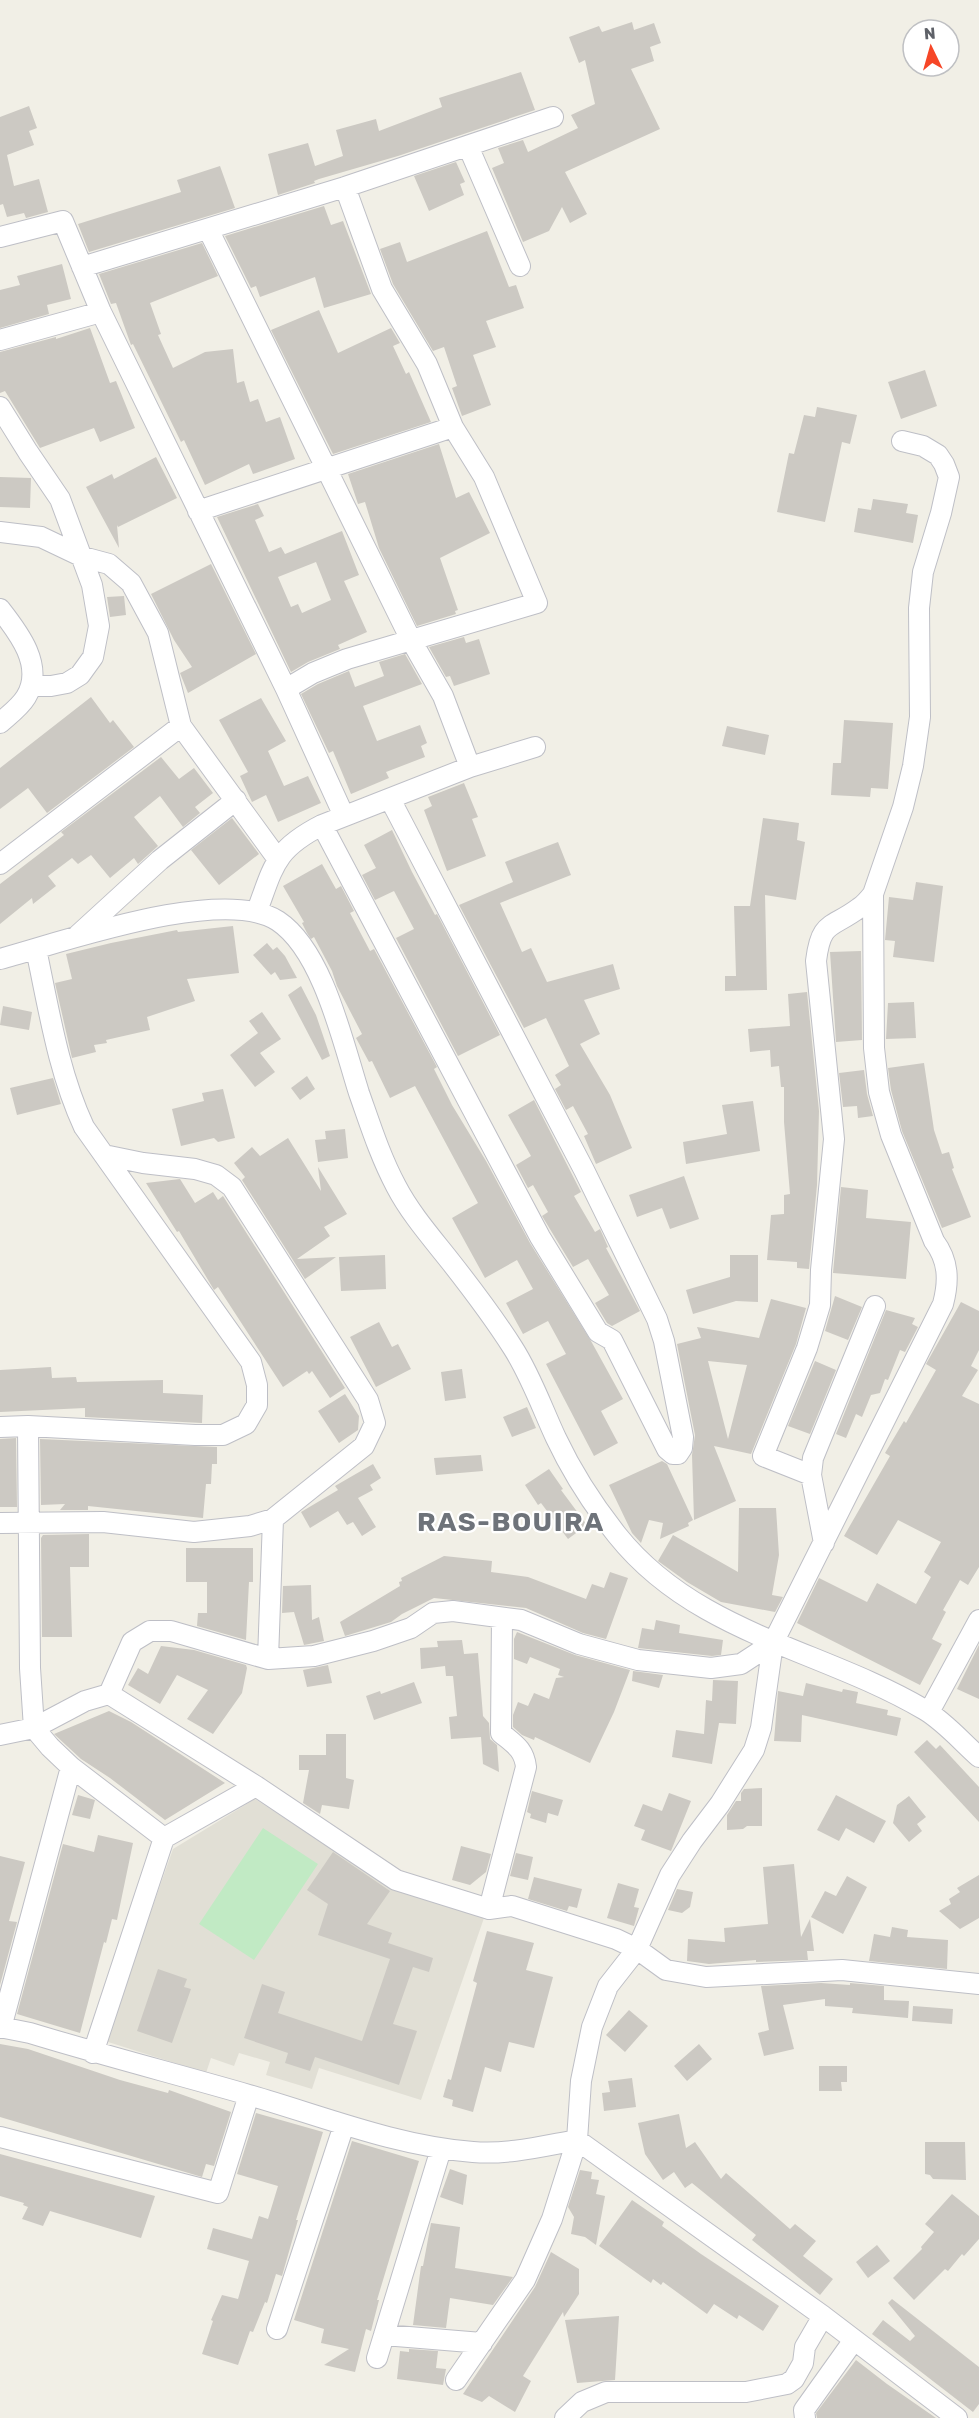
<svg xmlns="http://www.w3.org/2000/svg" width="979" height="2418" viewBox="0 0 979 2418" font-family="Rubik,sans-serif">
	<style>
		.education { fill: #e1dfd5 }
		.green { fill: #c1eac4 }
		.building { fill: #ccc9c3; fill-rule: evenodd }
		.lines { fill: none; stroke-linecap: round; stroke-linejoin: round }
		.minor-casing { stroke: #bebfc6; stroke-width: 22 }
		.minor { stroke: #fff; stroke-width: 20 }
		.labels { text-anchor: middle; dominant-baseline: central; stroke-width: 4.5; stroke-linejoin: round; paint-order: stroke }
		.district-label { font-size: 27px; font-weight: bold; letter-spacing: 1.5px; fill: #6e737a; stroke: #fff }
	</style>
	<rect width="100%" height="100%" fill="#f1efe6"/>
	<path class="education" d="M255 1799 391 1887 484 1918 421 2100 319 2068 312 2089 266 2075 270 2062 239 2053 234 2066 211 2058 206 2073 105 2041 173 1849Z"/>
	<path class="green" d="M263 1828 318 1864 254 1960 199 1924Z"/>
	<path class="building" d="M632 22 634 30 654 23 661 43 650 47 654 61 631 69 660 129 565 172 587 214 570 223 562 207 549 231 523 242 492 168 504 163 498 148 523 140 528 152 578 128 571 115 595 104 585 60 579 63 569 37 599 26 602 32Z
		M521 72 535 110 398 156 319 179 314 181 315 183 278 195 268 154 308 143 315 166 343 156 336 130 376 119 379 131 442 107 439 98Z
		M29 106 37 128 29 131 34 145 7 155 14 186 39 179 48 212 26 218 24 213 7 217 3 204 0 205V117Z
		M456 162 465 182 460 184 464 195 429 211 414 176Z
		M220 166 235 208 89 252 78 224 181 192 177 180Z
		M324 206 331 225 343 221 371 294 324 308 315 277 260 297 256 286 251 288 225 236Z
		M487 231 509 287 516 285 524 308 486 321 496 347 473 355 491 405 462 416 452 388 457 386 444 347 433 351 393 284 380 249 400 242 407 262Z
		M202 243 218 276 150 303 161 334 158 335 173 368 205 352 233 349 237 383 244 381 250 402 258 399 266 422 280 417 295 459 253 474 249 464 205 485 184 440 181 442 133 344 131 345 116 303 111 304 99 274Z
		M62 264 71 299 47 305 49 314 0 328V290L20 285 17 276Z
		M319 310 338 353 391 328 400 343 393 346 406 374 409 372 431 422 333 454 271 330Z
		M90 328 110 383 116 381 135 428 100 442 94 428 40 448 5 391 0 393V352L56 337V339Z
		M925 370 937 406 901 419 888 382Z
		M817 407 857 415 850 444 842 442 825 522 777 512 789 453 794 454 804 415 815 417Z
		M439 444 456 498 469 492 490 533 440 558 458 610 455 611 456 614 417 626 379 548 365 502 358 504 348 474Z
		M156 457 177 498 118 527 117 525 119 548 86 487 112 474 114 479Z
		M0 477 31 478 30 508 0 507Z
		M873 499 908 504 906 513 918 515 913 543 854 532 858 508 871 510Z
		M258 504 264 516 255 520 269 552 281 547 285 554 342 531 359 575 344 581 367 632 338 645 340 649 308 662 291 672 217 517ZM316 562 331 600 302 613 298 604 291 607 278 577Z
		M211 564 256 654 188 693 180 673 192 667 174 640 151 594Z
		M124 596 126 615 110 617 107 597Z
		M464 637 466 643 479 639 490 674 454 686 450 676 446 677 429 647Z
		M405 654 422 684 363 706 377 741 420 725 427 743 421 746 425 757 386 772 389 778 351 794 333 751 329 753 301 694 318 684 349 671 355 687 384 676 379 662Z
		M91 697 110 723 113 720 134 747 47 813 28 788 0 809V768Z
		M261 698 286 741 268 751 284 786 308 776 321 803 278 822 266 795 252 802 240 776 248 772 219 720Z
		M844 720 893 723 888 789 871 788 870 797 831 795 833 763H841Z
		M727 726 769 735 765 755 722 746Z
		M161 757 179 779 194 768 213 793 195 807 200 813 183 827 160 796 134 817 158 846 138 864 134 858 110 878 91 855 78 864 72 858 48 876 56 886 33 904 32 898 0 924V884L64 835 61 832Z
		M464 783 478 817 472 819 486 856 447 871 424 810 432 806 428 797Z
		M232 818 259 854 219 885 191 850Z
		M763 818 799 823 797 840 805 842 796 900 765 895 767 990 725 991V976H736L734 906H750Z
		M392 830 412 872 435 915 437 914 500 1035 458 1056 396 938 414 929 394 891 375 900 362 875 376 868 364 845Z
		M558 842 571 875 500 903 522 952 531 948 547 982 613 964 620 989 584 1000 600 1034 580 1044 610 1095 632 1148 596 1164 584 1136 588 1134 573 1106 566 1110 555 1089 561 1085 555 1075 569 1066 546 1018 524 1028 459 905 513 882 505 862Z
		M322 864 336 889 341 886 354 911 350 913 370 951 374 949 437 1067 434 1069 452 1105 486 1161 530 1243 591 1341 623 1399 601 1411 618 1443 594 1456 546 1364 566 1354 548 1321 523 1334 506 1303 533 1289 517 1260 485 1278 452 1218 478 1203 415 1086 390 1098 372 1061 369 1062 356 1038 362 1034 337 986 332 971 314 937 311 939 307 933 302 923 304 922 283 886Z
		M916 882 943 886 934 962 893 957 895 941 885 940 889 897 913 900Z
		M233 926 239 973 187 979 195 1001 147 1017 150 1030 106 1040 107 1043 94 1045 96 1052 72 1058 55 983 72 979 66 954 111 943 177 930 178 932Z
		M267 943 273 950 277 947 285 956 297 978 280 980 275 972 271 975 253 955Z
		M861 951 862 1040 836 1042 830 952Z
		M301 986 316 1015 330 1056 322 1060 288 995Z
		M807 992 819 1111 817 1185 809 1269 797 1268V1262L767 1260 771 1215 784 1214V1195L790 1194 784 1122V1087H781L779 1066 771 1067 770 1050 750 1052 748 1029 790 1026 788 994Z
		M914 1002 916 1038 886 1039 888 1003Z
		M3 1006 32 1012 29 1030 0 1025Z
		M262 1012 281 1039 260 1053 275 1072 255 1087 230 1055 258 1033 249 1021Z
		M924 1063 934 1130 942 1154 949 1152 954 1168 952 1169 971 1217 942 1228 902 1131 891 1090 888 1068Z
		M864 1070 867 1094 873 1116 858 1118 857 1106 843 1107 839 1073Z
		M307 1076 315 1089 300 1100 291 1088Z
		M53 1078 61 1104 17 1115 10 1088Z
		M223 1089 235 1138 218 1142 214 1138 181 1146 172 1109 204 1101 202 1093Z
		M534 1100 581 1192 574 1196 595 1232 600 1229 608 1247 606 1248 640 1311 612 1326 607 1323 595 1303 609 1295 588 1259 573 1267 542 1216 548 1212 533 1185 528 1188 516 1165 531 1156 508 1115Z
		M753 1101 760 1151 686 1164 683 1142 727 1134 722 1105Z
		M345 1129 348 1158 318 1162 315 1140 326 1139 325 1131Z
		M288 1138 321 1191 318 1167 347 1214 324 1227 330 1236 297 1259 336 1257 305 1279 242 1180 245 1177 234 1163 252 1147 260 1156Z
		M684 1176 699 1219 670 1229 662 1208 637 1217 629 1195Z
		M180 1179 195 1203 213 1192 218 1200 223 1196 345 1388 330 1398 312 1371 309 1374 307 1371 283 1387 218 1287 214 1290 179 1231 177 1232 146 1183Z
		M841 1187 868 1190 866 1218 911 1222 906 1279 833 1273Z
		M385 1255 386 1289 341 1291 339 1257Z
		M730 1255H758V1302L736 1301 693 1314 686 1290 730 1277Z
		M835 1296 862 1307 848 1340 825 1331Z
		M771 1299 806 1308 796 1344 751 1454 714 1446 736 1501 694 1520 692 1455 695 1435 677 1344 701 1338 697 1327 759 1338ZM708 1361 747 1365 728 1439Z
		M961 1302 979 1311V1350L971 1366 978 1370 962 1396 979 1404V1567L968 1585 960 1580 943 1610 946 1612 932 1639 942 1644 920 1685 797 1623 819 1578 867 1602 877 1583 916 1604 931 1577 924 1572 941 1542 898 1520 877 1555 844 1536 890 1456 885 1453 904 1421 906 1423 936 1370 926 1364Z
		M886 1310 915 1318 912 1324 918 1327 905 1352 900 1350 888 1380 885 1379 880 1393 871 1395 862 1417 856 1414 846 1438 836 1434Z
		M379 1322 392 1347 398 1344 411 1369 376 1387 350 1337Z
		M815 1361 836 1370 810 1434 788 1426Z
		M51 1367 52 1378 76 1377 77 1382 163 1380V1393L203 1395 202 1423 85 1417V1408L0 1412V1370Z
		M462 1369 466 1398 445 1401 441 1372Z
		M345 1394 359 1416 358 1430 339 1443 318 1411Z
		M527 1407 536 1428 512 1437 503 1417Z
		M16 1438 17 1507H0V1439Z
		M40 1439 217 1447V1464H212L211 1484H206L203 1518 88 1506V1510H60L65 1504 41 1505Z
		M481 1455 483 1471 436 1475 434 1458Z
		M662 1461 667 1464 693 1520 688 1523 689 1526 660 1539 663 1523 649 1520 641 1543 632 1533 609 1485Z
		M373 1464 381 1478 370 1485 373 1490 358 1498 376 1527 362 1536 353 1522 347 1525 338 1511 310 1528 301 1512 338 1490 335 1486Z
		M549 1469 563 1489 561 1490 587 1525 568 1539 541 1503 538 1505 525 1485Z
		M739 1508H776L779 1555 772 1595 783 1597 775 1612 721 1602 687 1582 658 1561 673 1535 738 1572Z
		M89 1534V1567H70L72 1637H42L41 1538 43 1535Z
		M186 1548H253V1582H249L246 1640 197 1626 198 1613H207V1582H186Z
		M444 1556 492 1561 491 1572 528 1577 586 1599 592 1584 604 1588 610 1572 628 1578 606 1639 583 1633 526 1608 434 1598 402 1614 391 1622 345 1636 340 1622 400 1586 399 1582 402 1581 401 1578Z
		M311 1585 312 1620 319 1617 324 1641 304 1645 294 1612 282 1613 283 1586Z
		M656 1620 680 1625 679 1633 723 1640 721 1655 712 1656 638 1648 642 1628 654 1630Z
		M517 1632 575 1655 630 1670 614 1712 590 1763 535 1737 534 1740 522 1735 513 1727V1715L518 1702 528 1706 534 1693 549 1699 556 1678 564 1677 558 1675 560 1669 530 1657 527 1664 514 1659V1639Z
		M462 1640 464 1654 478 1653 483 1716 489 1723 490 1739 497 1745 499 1772 483 1764 481 1737 451 1739 449 1717 457 1716 453 1676H446L445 1666 421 1669 420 1648 438 1647 437 1641Z
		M979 1645V1699L957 1689Z
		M161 1646 194 1650 246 1665 247 1668 242 1693 213 1734 187 1719 208 1690 177 1675 160 1704 128 1685 138 1668 148 1674Z
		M328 1665 332 1683 307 1687 303 1670Z
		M633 1671 663 1675 659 1688 632 1681Z
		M713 1680 738 1681 736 1724 719 1723 712 1764 672 1757 676 1730 704 1734 706 1700 712 1701Z
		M414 1682 422 1703 374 1720 366 1696 380 1691 381 1694Z
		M806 1683 842 1692 843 1689 858 1692 856 1703 888 1710 887 1715 901 1718 897 1736 802 1715 801 1742 774 1741 778 1691 803 1696Z
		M109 1711 131 1722 225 1783 165 1820 110 1778 81 1759 54 1734Z
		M326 1734H346V1778L354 1780 349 1809 322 1805 320 1814 303 1803 309 1770H299V1755H326Z
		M927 1740 936 1749 940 1745 979 1787V1822L914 1752Z
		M762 1788V1826H747L743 1829 727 1830V1815L736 1801H741V1793L744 1789Z
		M532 1791 563 1800 558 1816 548 1813 546 1823 530 1818 531 1814 527 1812Z
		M669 1793 691 1801 671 1851 641 1840 645 1830 634 1826 643 1804 662 1811Z
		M78 1795 95 1800 90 1819 72 1815Z
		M836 1795 886 1821 874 1843 846 1828 839 1841 817 1830Z
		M909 1796 926 1817 917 1824 922 1831 909 1842 893 1823 897 1805Z
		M98 1835 133 1843 117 1920 112 1919 106 1943 104 1942 80 2033 17 2014 63 1844 94 1852Z
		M461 1846 491 1854 486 1872 470 1885 452 1880Z
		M333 1852 390 1891 367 1924 392 1933 388 1943 433 1958 429 1972 413 1967 393 2024 417 2031 399 2085 315 2057 310 2071 285 2063 288 2053 244 2038 262 1984 285 1992 278 2013 362 2041 390 1959 318 1935 328 1904 307 1890Z
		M516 1853 533 1857 528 1880 510 1876Z
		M0 1856 25 1862 9 1921 17 1922 0 1985Z
		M794 1864 801 1937 810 1919 814 1951H807L808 1960 756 1962V1960L709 1964 687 1961 688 1939 725 1942 724 1928 768 1924 763 1867Z
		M979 1875V1918L960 1929 939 1911 951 1904 949 1899 960 1892 957 1888Z
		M847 1876 867 1887 843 1934 811 1917 825 1891 836 1896Z
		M534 1877 582 1889 577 1908 569 1906 567 1911 528 1899Z
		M618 1883 639 1889 634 1907 639 1908 634 1926 607 1918Z
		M677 1889 693 1892 690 1907 682 1913 668 1910Z
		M892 1927 908 1930 907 1937 948 1940 947 1969 869 1961 874 1934 890 1937Z
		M487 1931 534 1943 526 1970 553 1977 534 2048 509 2042 501 2072 485 2067 473 2112 452 2106 453 2100 443 2097 448 2079 451 2080 477 1983 473 1981Z
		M158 1969 187 1979 184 1987 191 1989 172 2043 137 2031Z
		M821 1983 850 1985V1983L884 1986V2000L909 2001 908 2018 852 2013 853 2008 825 2006V1999L783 2005 794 2049 764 2056 758 2033 769 2030 761 1986Z
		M913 2006 953 2009 952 2024 912 2021Z
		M629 2010 648 2026 625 2052 606 2035Z
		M0 2044 28 2049 120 2080 168 2093 169 2090 231 2112 214 2166 206 2164 202 2177 0 2117Z
		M699 2044 712 2059 687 2081 674 2066Z
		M819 2066H847V2082H841L842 2091H819Z
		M632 2078 636 2107 604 2111 602 2093 610 2092 608 2081Z
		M256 2113 323 2132 296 2220H298L282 2276 276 2274 267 2303 265 2302 253 2332 250 2331 238 2365 202 2354 213 2321 211 2320 222 2295 238 2299 249 2261 207 2249 213 2228 252 2239 259 2216 268 2219 278 2186 237 2174Z
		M679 2114 686 2148 695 2142 721 2179 726 2173 790 2229 795 2224 816 2241 803 2256 833 2279 820 2295 752 2240 756 2235 692 2183 685 2188 674 2172 663 2180 645 2154 638 2123Z
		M352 2141 419 2161 377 2300H379L371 2331 366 2329 355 2372 324 2365 349 2349 321 2343 324 2329 294 2320Z
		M925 2142H965L966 2180 933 2179 930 2175 925 2174Z
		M0 2154 155 2196 141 2238 50 2211 43 2226 22 2219 28 2207 23 2205 24 2203 0 2196Z
		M450 2169 467 2175 463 2205 440 2197Z
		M580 2170 592 2172 591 2179 599 2180 596 2194 605 2196 596 2245 585 2237 571 2234 574 2217 568 2207Z
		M952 2194 979 2216V2239L964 2256 962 2254 948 2271 945 2269 914 2300 893 2278 922 2249 921 2247 934 2232 925 2224Z
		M632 2200 664 2222 662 2226 701 2254 779 2306 763 2331 739 2315 737 2319 714 2304 707 2314 663 2282 661 2285 653 2279 651 2283 599 2246Z
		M431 2223 460 2227 455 2268 513 2277 493 2305 450 2298 446 2328 413 2325 421 2266H423Z
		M877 2245 890 2261 868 2278 856 2262Z
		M551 2252 579 2269V2294L564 2317 563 2312 523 2376 531 2381 515 2412 489 2396 482 2402 463 2394 535 2287Z
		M892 2299 979 2367V2404L973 2412 872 2334 883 2320 910 2341 915 2336 888 2303Z
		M619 2316 615 2380 577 2383 565 2320Z
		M409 2349 438 2351 436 2368 446 2369 443 2385 397 2379 400 2351 409 2352Z
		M856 2360 887 2384 936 2418H817L816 2413Z"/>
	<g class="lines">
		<defs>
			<path id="minor" d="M468 146 520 266
				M208 229 411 640 443 696 470 767
				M0 237 63 221 101 312 286 689 344 816
				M82 267 345 187 553 117
				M0 340 101 312
				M0 407 28 452 60 499 92 585 99 626 93 657 80 675 67 683 51 686H32
				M902 441 923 446 938 455 944 464 949 477 941 513 923 572 919 608 920 717 913 766 903 807 873 894 874 1048 879 1092 891 1135 934 1241C949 1261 949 1281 943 1304L773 1643 761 1728 754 1750 720 1804 692 1841 670 1875 637 1949 608 1986 592 2027 581 2081 577 2140 823 2316 957 2418
				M198 511 453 427
				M0 532 41 537 83 557 109 564 131 583 158 633 181 726 277 858
				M0 609C18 632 45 666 26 697 20 707 9 715 0 723
				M286 689 313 673 347 659 537 603 484 477 453 427 427 364 382 289 345 187
				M322 825 540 1237 598 1332 612 1340 667 1449 673 1454H678L682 1448 683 1437 664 1341 657 1319 584 1170 390 799
				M0 864 181 726
				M257 911C274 865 275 849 322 825L470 767 535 747
				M78 935 160 860 236 800
				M0 959C63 942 223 885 278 921 323 951 343 1043 359 1093 370 1124 380 1156 396 1186 410 1213 431 1237 450 1261 472 1289 494 1318 513 1348 531 1376 542 1408 556 1438 572 1472 594 1506 617 1535 696 1634 822 1649 925 1710 945 1722 962 1742 979 1757
				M28 1426 30 1668 34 1728 50 1747 71 1767 164 1838
				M0 1427 28 1426 195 1435H223L246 1424 257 1405V1385L251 1362 84 1127C58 1071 49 1010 36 949
				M811 1475 763 1456 807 1348 820 1305 821 1270 834 1139 816 961C821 920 831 929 859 908 864 905 869 899 873 894
				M0 1523 103 1522 194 1532 250 1526 273 1519 364 1446 375 1423 368 1400 232 1187 216 1175 195 1169 143 1163 104 1155
				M824 1543 811 1475 813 1458 875 1306
				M268 1659 273 1519
				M109 1694 256 1786 396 1880 489 1909 512 1906 616 1939 637 1949 666 1970 706 1977 842 1970 979 1984
				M929 1712 979 1620
				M0 1735 34 1728 85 1701 109 1694 132 1642 150 1631H171L268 1659 314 1656 373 1641 411 1628 433 1613 453 1611 521 1620 579 1644 638 1660 711 1668 741 1664 773 1643
				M489 1909 526 1767C524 1749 514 1744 501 1733L502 1618
				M0 2027 30 2033C102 2055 176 2074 249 2095 322 2116 396 2146 473 2152 508 2155 543 2146 577 2140L552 2219 525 2280 456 2380
				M1 2028 71 1767
				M93 2053 164 1838 256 1786
				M0 2137 218 2193 249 2095
				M277 2329 344 2125
				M384 2335 482 2343
				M377 2358 441 2149
				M565 2418 582 2402 606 2392H746L787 2384 794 2379 803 2363 805 2347 823 2316
				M805 2418 804 2410 854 2340"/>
		</defs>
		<use href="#minor" class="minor-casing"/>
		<use href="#minor" class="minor"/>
	</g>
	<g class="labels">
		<g class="district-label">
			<text x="511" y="1522">RAS-BOUIRA</text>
		</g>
	</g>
	<g transform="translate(931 48) rotate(355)"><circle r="28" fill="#ffffff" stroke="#bfc0c3" stroke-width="1.5"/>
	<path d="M0-4.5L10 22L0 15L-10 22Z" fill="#f64627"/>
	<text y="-9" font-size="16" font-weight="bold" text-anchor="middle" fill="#5e6168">N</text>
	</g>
</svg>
